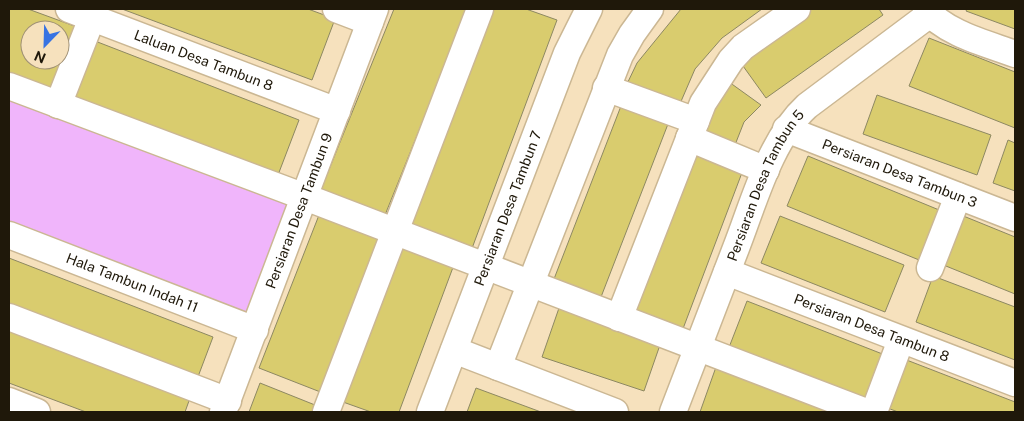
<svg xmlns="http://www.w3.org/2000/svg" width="1024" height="421" viewBox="0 0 1024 421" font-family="'Public Sans',sans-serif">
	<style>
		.green { fill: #f0b5fb }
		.building { fill: #d9cc6e; stroke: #8d8862; fill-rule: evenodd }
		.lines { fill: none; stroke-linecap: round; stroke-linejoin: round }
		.minor-casing { stroke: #cbb793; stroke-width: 29 }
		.minor { stroke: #fff; stroke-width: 26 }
		.labels { text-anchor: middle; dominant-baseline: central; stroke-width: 5; stroke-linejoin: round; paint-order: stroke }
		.street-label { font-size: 14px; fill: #1f180a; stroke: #f6e1bd }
	</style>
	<rect width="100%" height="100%" fill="#f6e1bd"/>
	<path class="green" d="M9 95 288 201 246 315 9 223Z"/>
	<path class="building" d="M9 9H28L77 27 53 90 9 73ZM30 30H60V60H30Z
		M122 9H308L335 19 312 80Z
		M394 9H468L383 220 319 194Z
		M487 9H526L557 20 471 251 405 227Z
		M681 9H762L722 38 695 69 679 106 626 86 637 63Z
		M809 9H879L883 15 766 98 738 59Z
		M967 9H1015V29L966 11Z
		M929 38 1015 72V128L909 86Z
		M95 41 299 120 278 175 74 97Z
		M729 82 761 105 744 122 733 150 697 135Z
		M877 95 991 135 977 175 863 134Z
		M621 106 668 124 601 297 554 279Z
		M1008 140 1015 143V191L993 183Z
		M691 150 743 170 681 334 628 313Z
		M808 156 944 212 924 262 787 206Z
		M321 210 385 235 323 393 259 368Z
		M956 213 1015 237V294L936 262Z
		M780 216 904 265 885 312 761 263Z
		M403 242 455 262 399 412H371L343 402Z
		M9 258 213 337 196 382 9 310Z
		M933 276 1015 307V360L916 322Z
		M747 301 885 355 866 404 728 350Z
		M559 308 661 342 644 391 542 357Z
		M9 329 190 398 185 412H86L9 383Z
		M904 359 1015 402V412H898L885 407Z
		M716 367 840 412H700Z
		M260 383 320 407 317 412H249Z
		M476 388 541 412H467Z"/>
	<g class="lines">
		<defs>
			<g id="minor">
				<path id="s1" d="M69 9 337 111"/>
				<path d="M336 9 370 22"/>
				<path d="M926 9C944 33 988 44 1015 54"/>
				<path d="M9 86 305 197 866 412"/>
				<path d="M606 88 696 121"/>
				<path d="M58 105 92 18"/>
				<path id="s2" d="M786 129 1015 218"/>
				<path d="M689 138 766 170"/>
				<path id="s3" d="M9 235 255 330"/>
				<path d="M930 268 958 196"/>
				<path id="s4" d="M727 272 1015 383"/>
				<path d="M9 317 228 401"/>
				<path d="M619 318 703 103 731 60 743 47 797 9"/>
				<path d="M454 350 615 412"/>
				<path d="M498 367 620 55 632 34 650 9"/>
				<path d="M9 401 37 412"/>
				<path id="s5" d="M223 412 375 9"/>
				<path d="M326 412 480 9"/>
				<path id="s6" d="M430 412 567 53 589 9"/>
				<path id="s7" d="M673 412C694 357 715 303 736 248 754 202 770 140 807 106L930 14"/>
				<path d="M874 412 901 340"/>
			</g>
		</defs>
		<use href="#minor" class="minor-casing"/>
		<use href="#minor" class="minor"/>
	</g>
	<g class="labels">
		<g class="street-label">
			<text stroke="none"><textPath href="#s1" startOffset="144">Laluan Desa Tambun 8</textPath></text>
			<text stroke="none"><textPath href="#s2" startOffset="122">Persiaran Desa Tambun 3</textPath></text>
			<text stroke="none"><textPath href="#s7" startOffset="245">Persiaran Desa Tambun 5</textPath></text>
			<text stroke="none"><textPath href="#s6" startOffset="218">Persiaran Desa Tambun 7</textPath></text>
			<text stroke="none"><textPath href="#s5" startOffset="215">Persiaran Desa Tambun 9</textPath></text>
			<text stroke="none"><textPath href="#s3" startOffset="132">Hala Tambun Indah 11</textPath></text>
			<text stroke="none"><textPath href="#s4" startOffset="155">Persiaran Desa Tambun 8</textPath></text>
		</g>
	</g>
	<rect width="1024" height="421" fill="none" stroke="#1f180a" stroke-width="20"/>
	<g transform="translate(45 45) rotate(203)"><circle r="24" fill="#f6e1bd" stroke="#a09175"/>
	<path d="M0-4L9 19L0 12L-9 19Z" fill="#3773e2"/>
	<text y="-8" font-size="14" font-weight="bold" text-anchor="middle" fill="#1f180a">N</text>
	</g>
</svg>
